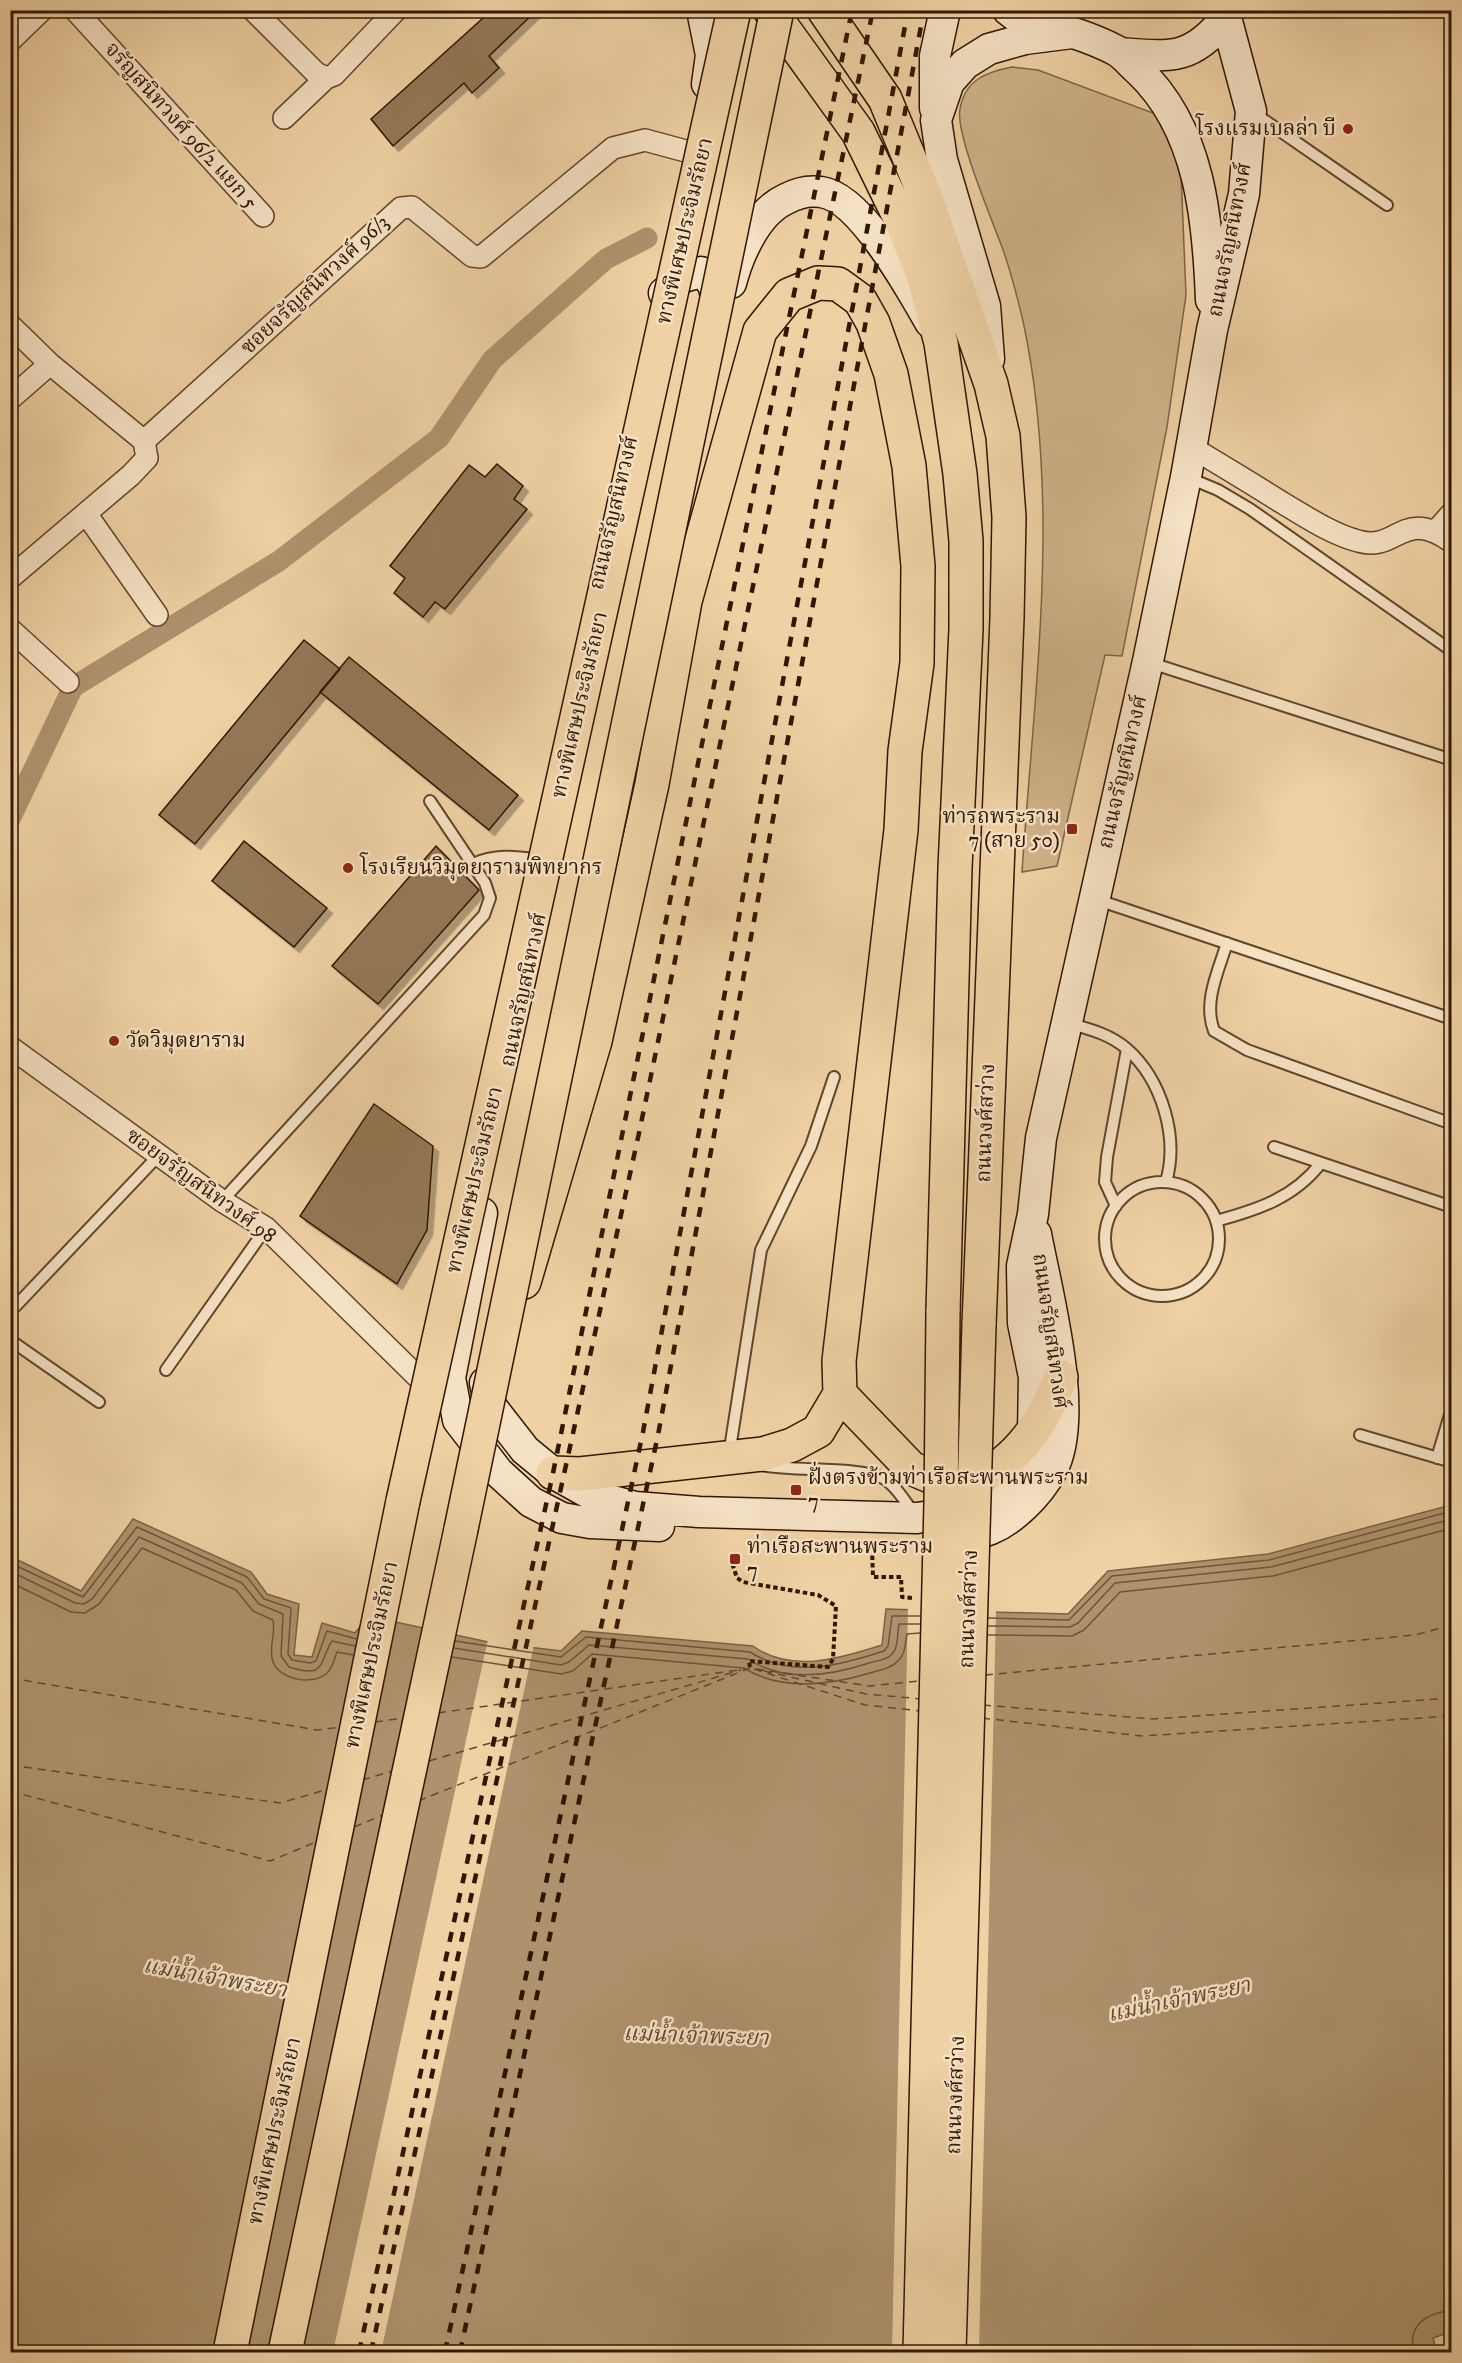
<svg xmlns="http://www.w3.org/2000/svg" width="1462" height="2363" viewBox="0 0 1462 2363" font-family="'IM FELL DW Pica','Noto Serif Thai',serif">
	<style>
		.green { fill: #cfb188; stroke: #806446; stroke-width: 1.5 }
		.water { fill: #ae926d; stroke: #7c6143; stroke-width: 1.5 }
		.pier { fill: #efd1a3 }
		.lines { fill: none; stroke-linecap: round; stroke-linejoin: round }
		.shore { stroke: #6f5438; stroke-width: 1.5 }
		.canal { stroke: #ae926d; stroke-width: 21 }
		.ferry { stroke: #62482e; stroke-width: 1.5; stroke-dasharray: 8 6; stroke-linecap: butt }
		.building { fill: #937857; stroke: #301704; stroke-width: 1.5; filter: url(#shadow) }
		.lane-casing { stroke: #60462c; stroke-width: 14 }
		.street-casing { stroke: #60462c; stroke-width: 24 }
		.secondary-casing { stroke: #301704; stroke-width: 33 }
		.primary-casing { stroke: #301704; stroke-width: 36 }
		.highway-casing { stroke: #301704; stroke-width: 36 }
		.path { stroke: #301704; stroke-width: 4; stroke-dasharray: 4.5 3; stroke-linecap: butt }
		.lane { stroke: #f5e1c3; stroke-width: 10 }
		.street { stroke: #f5e1c3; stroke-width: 21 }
		.secondary { stroke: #f5e1c3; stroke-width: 30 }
		.primary { stroke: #efd1a3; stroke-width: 33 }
		.highway { stroke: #efd1a3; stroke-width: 33 }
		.rail { stroke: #301704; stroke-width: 4.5; stroke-dasharray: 10 10; stroke-linecap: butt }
		.primary-bridge-casing { stroke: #301704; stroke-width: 36; stroke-linecap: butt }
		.highway-bridge-casing { stroke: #301704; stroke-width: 36; stroke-linecap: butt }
		.primary-bridge { stroke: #efd1a3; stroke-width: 33 }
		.highway-bridge { stroke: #efd1a3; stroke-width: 33 }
		.poi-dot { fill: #8f2418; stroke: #f5e1c3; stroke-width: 2 }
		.labels { text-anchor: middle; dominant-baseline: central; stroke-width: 5; stroke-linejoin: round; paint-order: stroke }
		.street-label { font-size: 21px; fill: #301704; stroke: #f5e1c3 }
		.poi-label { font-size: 21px; fill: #301704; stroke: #f5e1c3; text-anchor: start }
		.water-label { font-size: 22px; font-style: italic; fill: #62482e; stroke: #f5e1c3 }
	</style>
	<defs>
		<filter id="shadow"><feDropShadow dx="5.5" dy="5.5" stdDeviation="0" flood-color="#0004"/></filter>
	</defs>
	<rect width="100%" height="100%" fill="#efd1a3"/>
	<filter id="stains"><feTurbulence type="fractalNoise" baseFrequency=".00333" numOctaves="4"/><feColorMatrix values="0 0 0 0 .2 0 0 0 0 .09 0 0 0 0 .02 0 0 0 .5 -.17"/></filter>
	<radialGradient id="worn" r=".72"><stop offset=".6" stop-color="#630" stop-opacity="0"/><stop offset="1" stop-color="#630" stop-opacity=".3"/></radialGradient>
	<path class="green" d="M1012 67 1038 70 1161 116 1181 173 1186 295 1167 427 1122 656 1105 655 1057 866 1022 872C1034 690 1062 502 1023 321 1017 296 1011 271 1002 247 992 220 955 133 960 109 965 80 986 72 1012 67Z"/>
	<path class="water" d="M1451 1505V2332L1433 2338 1437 2352H11L10 1556 81 1591 133 1519 251 1572 267 1594 299 1604 294 1655 312 1657 322 1623 355 1633 368 1616 488 1642 561 1651 582 1631 753 1646C791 1674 842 1658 882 1645L886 1609 1068 1614 1108 1571 1268 1554Z"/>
	<path class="pier" d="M908 1607 996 1609 979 2352H892Z
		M488 1639 534 1645 381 2352H333Z"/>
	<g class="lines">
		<path class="shore" d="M10 1563 83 1597 137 1527 247 1577 264 1599 291 1608 288 1654 292 1660 310 1663 316 1661 327 1631 357 1639
			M10 1571 75 1603 84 1604 92 1599 139 1537 242 1583 259 1604 283 1614 281 1656 289 1667C327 1679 318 1663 332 1641L355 1646
			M10 1582 71 1612 85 1613 99 1604 142 1548 236 1590 253 1611 273 1620C276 1633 268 1649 273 1662 280 1680 313 1686 327 1673 333 1668 334 1659 337 1652L353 1655
			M988 1618 1069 1620 1112 1576 1269 1560 1452 1511
			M988 1626 1070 1627 1078 1623 1115 1583 1271 1567 1452 1519
			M988 1635 1072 1636 1084 1630 1120 1592 1273 1576 1452 1528
			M455 1641 561 1657 586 1637 750 1652C792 1679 841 1665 884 1651L888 1646 892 1616H920
			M454 1648 561 1665 569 1662 589 1645 748 1659C784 1683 830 1676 869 1663 876 1661 886 1660 891 1655 899 1648 897 1633 899 1624H920
			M452 1657 561 1674 573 1671 592 1654 744 1668C782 1692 830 1685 870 1673 880 1670 892 1668 899 1660 906 1652 905 1643 907 1634L920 1633
			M1414 2352C1407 2326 1426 2312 1452 2311"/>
		<path class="canal" d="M10 819 73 687 279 561 439 438 492 360 606 259 647 238"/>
		<path class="ferry" d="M754 1669 865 1705 921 1711
			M764 1671 866 1694 922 1699
			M985 1675 1415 1635 1452 1625
			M10 1678 317 1730 341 1727
			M983 1705 1153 1719 1452 1698
			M438 1713 745 1669
			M982 1718 1142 1736 1452 1716
			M375 1722 403 1718
			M429 1761 741 1670
			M10 1765 280 1803 329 1789
			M362 1780 392 1771
			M10 1791 270 1861 316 1842
			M418 1801 750 1668 869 1686 920 1681
			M354 1827 383 1815"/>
	</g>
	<path class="building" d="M492 10H537L489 56 499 68 472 93 464 83 393 146 371 119Z
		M497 464 523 486 514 499 527 509 445 609 435 602 423 617 394 593 405 578 390 566 469 465 485 477Z
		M304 640 340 669 195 844 159 815Z
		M349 657 518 795 489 830 320 692Z
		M244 841 327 908 294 947 212 881Z
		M436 846 479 890 378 1004 332 966Z
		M374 1104 433 1146 427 1230 397 1284 300 1216Z"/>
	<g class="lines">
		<defs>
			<path id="lane" d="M1254 113 1387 205
				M1189 478 1218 490 1250 509 1452 651
				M1151 663 1452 760
				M473 864C496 853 518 857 542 860
				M1098 900 1452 1019
				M1227 943C1218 972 1203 1002 1214 1031L1247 1050 1452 1124
				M1068 1023C1089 1029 1110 1034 1127 1049 1162 1080 1179 1137 1166 1182
				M1274 1147 1452 1207
				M1105 1239a57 57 0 1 1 114 0a57 57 0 1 1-114 0Z
				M222 1201 484 915 490 898 485 883 430 801
				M1116 1206 1105 1182 1107 1157 1127 1049
				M1216 1221C1257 1210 1294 1198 1321 1163
				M10 1312 159 1155
				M10 1340 99 1402
				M166 1370 266 1228
				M1360 1435 1452 1462
				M729 1455 761 1250 811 1146 834 1077
				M1437 1458 1452 1408
				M761 1465C793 1472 856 1466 883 1478 896 1485 905 1502 914 1513"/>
			<path id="street" d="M75 10 263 216
				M253 10 316 73 326 78
				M10 41 42 10
				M284 118 326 78 334 75 396 10
				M10 325 50 364 144 441 147 458 131 475 10 578
				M10 399 50 364
				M144 441 401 208 412 207 472 256 481 257 613 148 645 140 693 153
				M1191 447C1221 465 1251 483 1281 502 1305 516 1331 534 1358 541 1398 553 1402 506 1452 542
				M87 515 157 615
				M1436 531 1452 513
				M10 629 68 682
				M10 1047 222 1201 266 1228 435 1394"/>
			<path id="secondary" d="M702 10 711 55 707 84
				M1008 10 1017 17C1051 26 1087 35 1117 51 1125 56 1131 64 1138 70 1200 128 1208 219 1211 300
				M1120 53C1170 57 1191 61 1225 19
				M935 108V56L945 10
				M731 283C739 253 757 212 786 199 797 193 808 190 821 192 861 197 911 289 930 322
				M664 293 683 277 701 272C716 282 716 293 716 310
				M989 359 985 306 942 160 936 120 949 82 965 64 989 49 1025 39 1072 33
				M482 1213 450 1378 458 1420 498 1472 531 1502 562 1518 590 1523 659 1526
				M485 1383 490 1405 525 1450 553 1473 594 1496 635 1507 699 1512 917 1518 964 1511 996 1495 1016 1476 1028 1456 1033 1433 1034 1377 1023 1323 1022 1266 1033 1214 1041 1138 1148 661 1186 477 1212 330 1244 194 1251 111 1224 10
				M950 1537C982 1535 1000 1529 1024 1506 1035 1496 1045 1483 1052 1470 1081 1416 1047 1293 1036 1234"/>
			<path id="primary" d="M770 10 858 132 901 220 923 274 941 343 960 474 966 541V629L955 868 943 1312
				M824 10 885 99 925 196 991 384 1003 436 1009 517 1007 618 979 1325"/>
			<path id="highway" d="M524 1282 595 1041 652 784 685 601 760 331 789 295 818 283 838 284 860 300 873 323 891 374 909 466 918 566 917 663 905 751 901 830 839 1361 840 1394 818 1431 792 1445 763 1454 580 1474 553 1473
				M840 1394 911 1468 958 1488C1012 1469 1041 1429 1061 1377
				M230 2352 403 1501
				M285 2352 461 1529"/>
		</defs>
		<use href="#lane" class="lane-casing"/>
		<use href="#street" class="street-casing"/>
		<use href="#secondary" class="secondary-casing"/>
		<use href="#primary" class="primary-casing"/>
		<use href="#highway" class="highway-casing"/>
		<path class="path" d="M872 1548 873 1577H901L902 1597 913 1598
			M730 1557 737 1578 743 1582 818 1595 836 1606 833 1659 828 1667 749 1661 750 1668"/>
		<use href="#lane" class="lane"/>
		<use href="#street" class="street"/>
		<use href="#secondary" class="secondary"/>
		<use href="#primary" class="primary"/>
		<use href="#highway" class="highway"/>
		<path class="rail" d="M359 2352 553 1473 852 10
			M371 2352 639 1133 873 10
			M445 2352 643 1432 908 10
			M460 2352 658 1435 924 10"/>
		<defs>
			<path id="primary-bridge" d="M920 2352 941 1503 943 1312
				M949 2352 979 1325"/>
			<path id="highway-bridge" d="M403 1501 734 10
				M461 1529 777 10"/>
		</defs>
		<use href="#primary-bridge" class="primary-bridge-casing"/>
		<use href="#highway-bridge" class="highway-bridge-casing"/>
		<use href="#primary-bridge" class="primary-bridge"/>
		<use href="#highway-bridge" class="highway-bridge"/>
	</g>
	<g class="poi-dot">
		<circle cx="1348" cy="129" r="6"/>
		<rect x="1066" y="823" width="12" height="12" rx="3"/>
		<circle cx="348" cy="868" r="6"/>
		<circle cx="114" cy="1041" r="6"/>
		<rect x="790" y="1484" width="12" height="12" rx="3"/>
		<rect x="729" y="1553" width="12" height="12" rx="3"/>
	</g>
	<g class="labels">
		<g class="street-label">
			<text transform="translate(181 126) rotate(48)">จรัญสนิทวงศ์ 96/2 แยก 5</text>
			<text transform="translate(685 231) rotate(-77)">ทางพิเศษประจิมรัถยา</text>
			<text transform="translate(1230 240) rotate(-79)">ถนนจรัญสนิทวงศ์</text>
			<text transform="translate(315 285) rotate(-43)">ซอยจรัญสนิทวงศ์ 96/3</text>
			<text transform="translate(614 513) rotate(-77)">ถนนจรัญสนิทวงศ์</text>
			<text transform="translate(580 705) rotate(-77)">ทางพิเศษประจิมรัถยา</text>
			<text transform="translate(1123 772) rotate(-77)">ถนนจรัญสนิทวงศ์</text>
			<text transform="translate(524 990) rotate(-78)">ถนนจรัญสนิทวงศ์</text>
			<text transform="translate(986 1123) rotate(-88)">ถนนวงศ์สว่าง</text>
			<text transform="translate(475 1180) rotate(-77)">ทางพิเศษประจิมรัถยา</text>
			<text transform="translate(201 1186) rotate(36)">ซอยจรัญสนิทวงศ์ 98</text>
			<text transform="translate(1050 1331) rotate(82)">ถนนจรัญสนิทวงศ์</text>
			<text transform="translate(969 1609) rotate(-88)">ถนนวงศ์สว่าง</text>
			<text transform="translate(372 1655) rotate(-78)">ทางพิเศษประจิมรัถยา</text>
			<text transform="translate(956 2095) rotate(-88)">ถนนวงศ์สว่าง</text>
			<text transform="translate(275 2131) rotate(-78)">ทางพิเศษประจิมรัถยา</text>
		</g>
		<g class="poi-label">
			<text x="1336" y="129" text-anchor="end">โรงแรมเบลล่า บี</text>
			<text x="1060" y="817" text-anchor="end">ท่ารถพระราม<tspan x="1060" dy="24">7 (สาย 50)</tspan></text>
			<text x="360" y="868">โรงเรียนวิมุตยารามพิทยากร</text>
			<text x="126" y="1041">วัดวิมุตยาราม</text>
			<text x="808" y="1478">ฝั่งตรงข้ามท่าเรือสะพานพระราม<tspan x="808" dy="24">7</tspan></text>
			<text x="747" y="1547">ท่าเรือสะพานพระราม<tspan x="747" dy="24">7</tspan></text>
		</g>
		<g class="water-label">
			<text transform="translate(215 1978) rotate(10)">แม่น้ำเจ้าพระยา</text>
			<text transform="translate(1179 2000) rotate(-12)">แม่น้ำเจ้าพระยา</text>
			<text transform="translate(696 2036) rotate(2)">แม่น้ำเจ้าพระยา</text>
		</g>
	</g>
	<rect width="1462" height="2363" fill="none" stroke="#efd1a3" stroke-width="36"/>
	<rect x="12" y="12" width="1438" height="2339" fill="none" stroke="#301704" stroke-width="3"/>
	<rect x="18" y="18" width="1426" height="2327" fill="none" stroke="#301704" stroke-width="1.5"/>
	<rect width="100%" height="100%" filter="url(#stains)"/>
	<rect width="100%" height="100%" fill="url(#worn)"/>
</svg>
